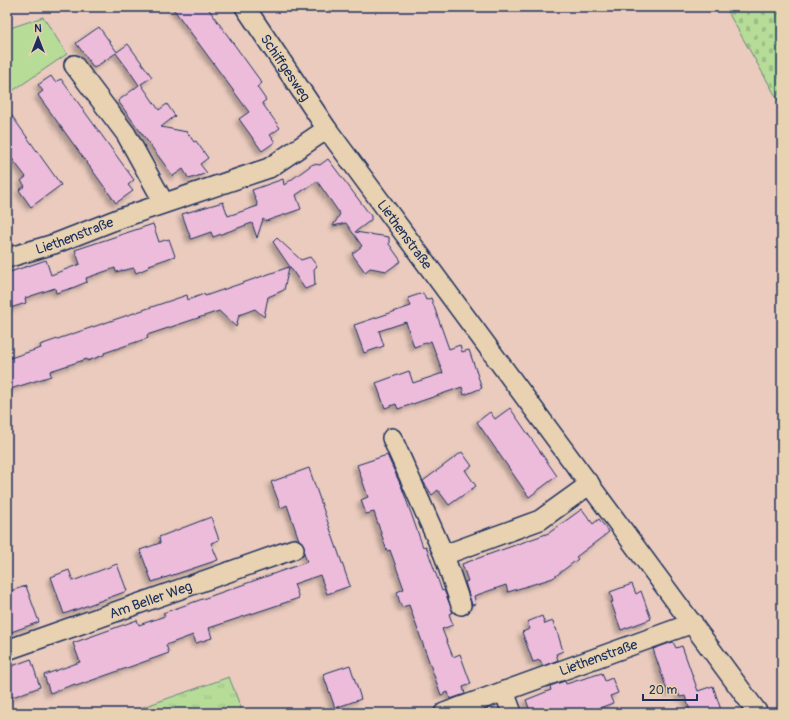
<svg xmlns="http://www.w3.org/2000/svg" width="789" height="720" viewBox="0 0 789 720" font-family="Pangolin,sans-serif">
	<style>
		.grass { fill: url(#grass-tufts); stroke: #68867b }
		.cemetery { fill: url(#cemetery-stones); stroke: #68867b }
		.park { fill: #b6dc98; stroke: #68867b }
		.building { fill: #edbcdb; stroke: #1b2f5e; filter: url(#shadow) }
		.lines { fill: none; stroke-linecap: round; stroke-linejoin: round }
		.minor-casing { stroke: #1b2f5e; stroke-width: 22 }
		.minor { stroke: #e8d2b1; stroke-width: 19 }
		.labels { text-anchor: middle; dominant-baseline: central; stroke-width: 4; stroke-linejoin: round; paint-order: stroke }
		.street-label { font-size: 14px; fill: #1b2f5e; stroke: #e8d2b1 }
	</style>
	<defs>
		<pattern id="grass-tufts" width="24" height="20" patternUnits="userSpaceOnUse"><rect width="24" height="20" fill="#b6dc98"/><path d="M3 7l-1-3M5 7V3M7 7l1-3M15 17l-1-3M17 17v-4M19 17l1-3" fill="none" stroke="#9cbd85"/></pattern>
		<pattern id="cemetery-stones" width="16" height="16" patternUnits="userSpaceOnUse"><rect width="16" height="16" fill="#b6dc98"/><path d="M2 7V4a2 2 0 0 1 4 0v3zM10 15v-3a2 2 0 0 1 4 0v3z" fill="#9cbd85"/></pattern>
		<filter id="shadow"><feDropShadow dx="-3.5" dy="3.5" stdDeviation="2" flood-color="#0004"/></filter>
	</defs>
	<rect width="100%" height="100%" fill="#eacbbe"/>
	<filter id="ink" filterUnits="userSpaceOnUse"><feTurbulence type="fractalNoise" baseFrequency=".025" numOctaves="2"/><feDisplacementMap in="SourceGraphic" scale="8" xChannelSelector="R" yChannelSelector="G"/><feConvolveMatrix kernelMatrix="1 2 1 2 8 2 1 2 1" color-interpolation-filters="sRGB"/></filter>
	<g filter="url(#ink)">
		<path class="grass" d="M229 677 243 713H126Z"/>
		<path class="cemetery" d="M725 7H782V107Z"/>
		<path class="park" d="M43 17 67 54 8 94 7 29Z"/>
		<path class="building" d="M172 7H207L262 83 257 87 266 100 262 103 280 128 270 135 275 142 262 151 239 119 249 112Z
			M99 27 117 52 128 44 152 77 141 84 159 110 167 104 175 116 161 127 187 132 194 142 196 141 208 158 200 164 207 173 189 179 183 169 173 176 118 101 139 85 130 72 116 53 94 68 76 43Z
			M51 76 55 82 61 79 134 180 128 185 133 191 116 203 38 95 43 91 38 85Z
			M7 109 61 185 31 207 19 190 25 186 21 181 26 177 7 152Z
			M328 159 371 216V220L355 232 389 237V244L401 261 387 271 370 268 365 272 352 254 362 246 346 223 333 226 340 214 317 181 296 195 301 209 266 221 263 219 257 238 252 223 213 237 211 232 191 239 182 214 223 202 228 216 258 206 252 190 283 179 284 185 313 164 320 165Z
			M153 224 159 242 169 239 175 256 149 265 150 267 136 273 134 268 116 272 115 268 86 278 87 282 72 288 56 293 55 288 25 298 26 303 10 308 7 301V273L46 260 51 275 80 264 75 250Z
			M277 238 301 260 310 257 317 266 314 269 315 285 305 289 273 242Z
			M289 267 284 290 268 297 264 317 255 309 239 315 236 327 219 311 147 335 148 338 104 353V355L87 361V359L50 371 51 376 7 390V359L41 348 40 345 187 295 188 300 204 294 205 296Z
			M423 293 426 300 431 298 449 349 460 345 462 352 469 350 482 388 464 395 462 387 398 409 396 404 385 408 376 383 409 371 413 383 443 373 431 341 414 347 406 322 379 331 384 346 364 353 354 325 411 306 408 298Z
			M510 408 557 476 529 497 477 422 490 412 495 419Z
			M462 452 472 466 465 470 476 486 449 505 438 490 432 495 423 481Z
			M387 455 402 488 423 547 426 546 442 591 444 590 453 612 449 614 453 625 442 629 453 657 460 654 471 684 463 687 465 694 450 699 448 692 441 695 409 605 402 607 399 600 397 592 404 589 390 550 387 551 374 512 366 514 361 500 368 497 357 465Z
			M309 468 350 586 327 594 320 575 294 584 299 598 209 628 212 638 196 643 193 635 166 645 169 653 76 686 75 684 50 693 44 675 80 662 73 643 137 620 139 625 165 616 163 613 307 562 304 553V546L299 540 287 505 281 508 271 482Z
			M582 509 593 524 599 519 609 532 576 557 578 559 553 578 508 592 506 585 474 596 476 604 472 605 465 582 468 581 462 564 549 533Z
			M211 517 219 540 211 543 218 560 152 582 140 550 160 543 159 537Z
			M117 564 127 591 64 614 51 577 69 570 73 581Z
			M632 584 636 594 641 591 651 619 621 630 611 602H613L610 592Z
			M26 586 39 622 11 632 7 621V592Z
			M542 616 545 624 553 621 555 628H556L563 651 556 654 558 660 543 666 540 660 533 662 522 632 530 629 527 622Z
			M673 642 676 648 682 646 698 691 713 686 722 713H691L685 696 680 697 677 690 668 693 653 649Z
			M31 659 40 687 7 699V668Z
			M350 665 361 699 335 708 323 674Z
			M602 673 605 681 612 678 618 693 610 696 613 703 586 713H531L526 700 551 690 550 686 565 681 566 684Z"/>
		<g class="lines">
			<defs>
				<g id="minor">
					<path id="s1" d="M245 7 327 129 758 713"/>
					<path d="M74 65 126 134 164 203"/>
					<path id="s2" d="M7 258 54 244 118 219 269 168 327 129"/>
					<path d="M392 438 444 555 540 520 590 484"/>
					<path d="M444 555 461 605"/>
					<path id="s3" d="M7 650 294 549"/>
					<path d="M504 691 512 713"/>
					<path id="s4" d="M444 713 693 623"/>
				</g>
			</defs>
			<use href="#minor" class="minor-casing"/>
			<use href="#minor" class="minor"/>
		</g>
	</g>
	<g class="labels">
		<g class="street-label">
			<text stroke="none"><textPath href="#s1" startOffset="73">Schiffgesweg</textPath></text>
			<text stroke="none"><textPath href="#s1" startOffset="278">Liethenstraße</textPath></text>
			<text stroke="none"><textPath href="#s2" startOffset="71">Liethenstraße</textPath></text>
			<text stroke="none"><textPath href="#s3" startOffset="152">Am Beller Weg</textPath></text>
			<text stroke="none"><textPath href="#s4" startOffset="164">Liethenstraße</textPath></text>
		</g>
	</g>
	<rect width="789" height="720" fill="none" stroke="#e8d2b1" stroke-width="24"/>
	<rect x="12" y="12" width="765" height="696" fill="none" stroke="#1b2f5e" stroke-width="1.5" filter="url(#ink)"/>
	<g transform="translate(38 38)" stroke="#e8d2b1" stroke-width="3" paint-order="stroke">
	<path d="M0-3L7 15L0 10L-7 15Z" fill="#1b2f5e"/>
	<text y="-6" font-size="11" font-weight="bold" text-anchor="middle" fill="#1b2f5e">N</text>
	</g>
	<path d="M643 694v6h54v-6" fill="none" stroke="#1b2f5e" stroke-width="2"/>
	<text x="649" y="694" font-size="12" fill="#1b2f5e" stroke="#e8d2b1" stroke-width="3" paint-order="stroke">20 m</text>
</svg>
